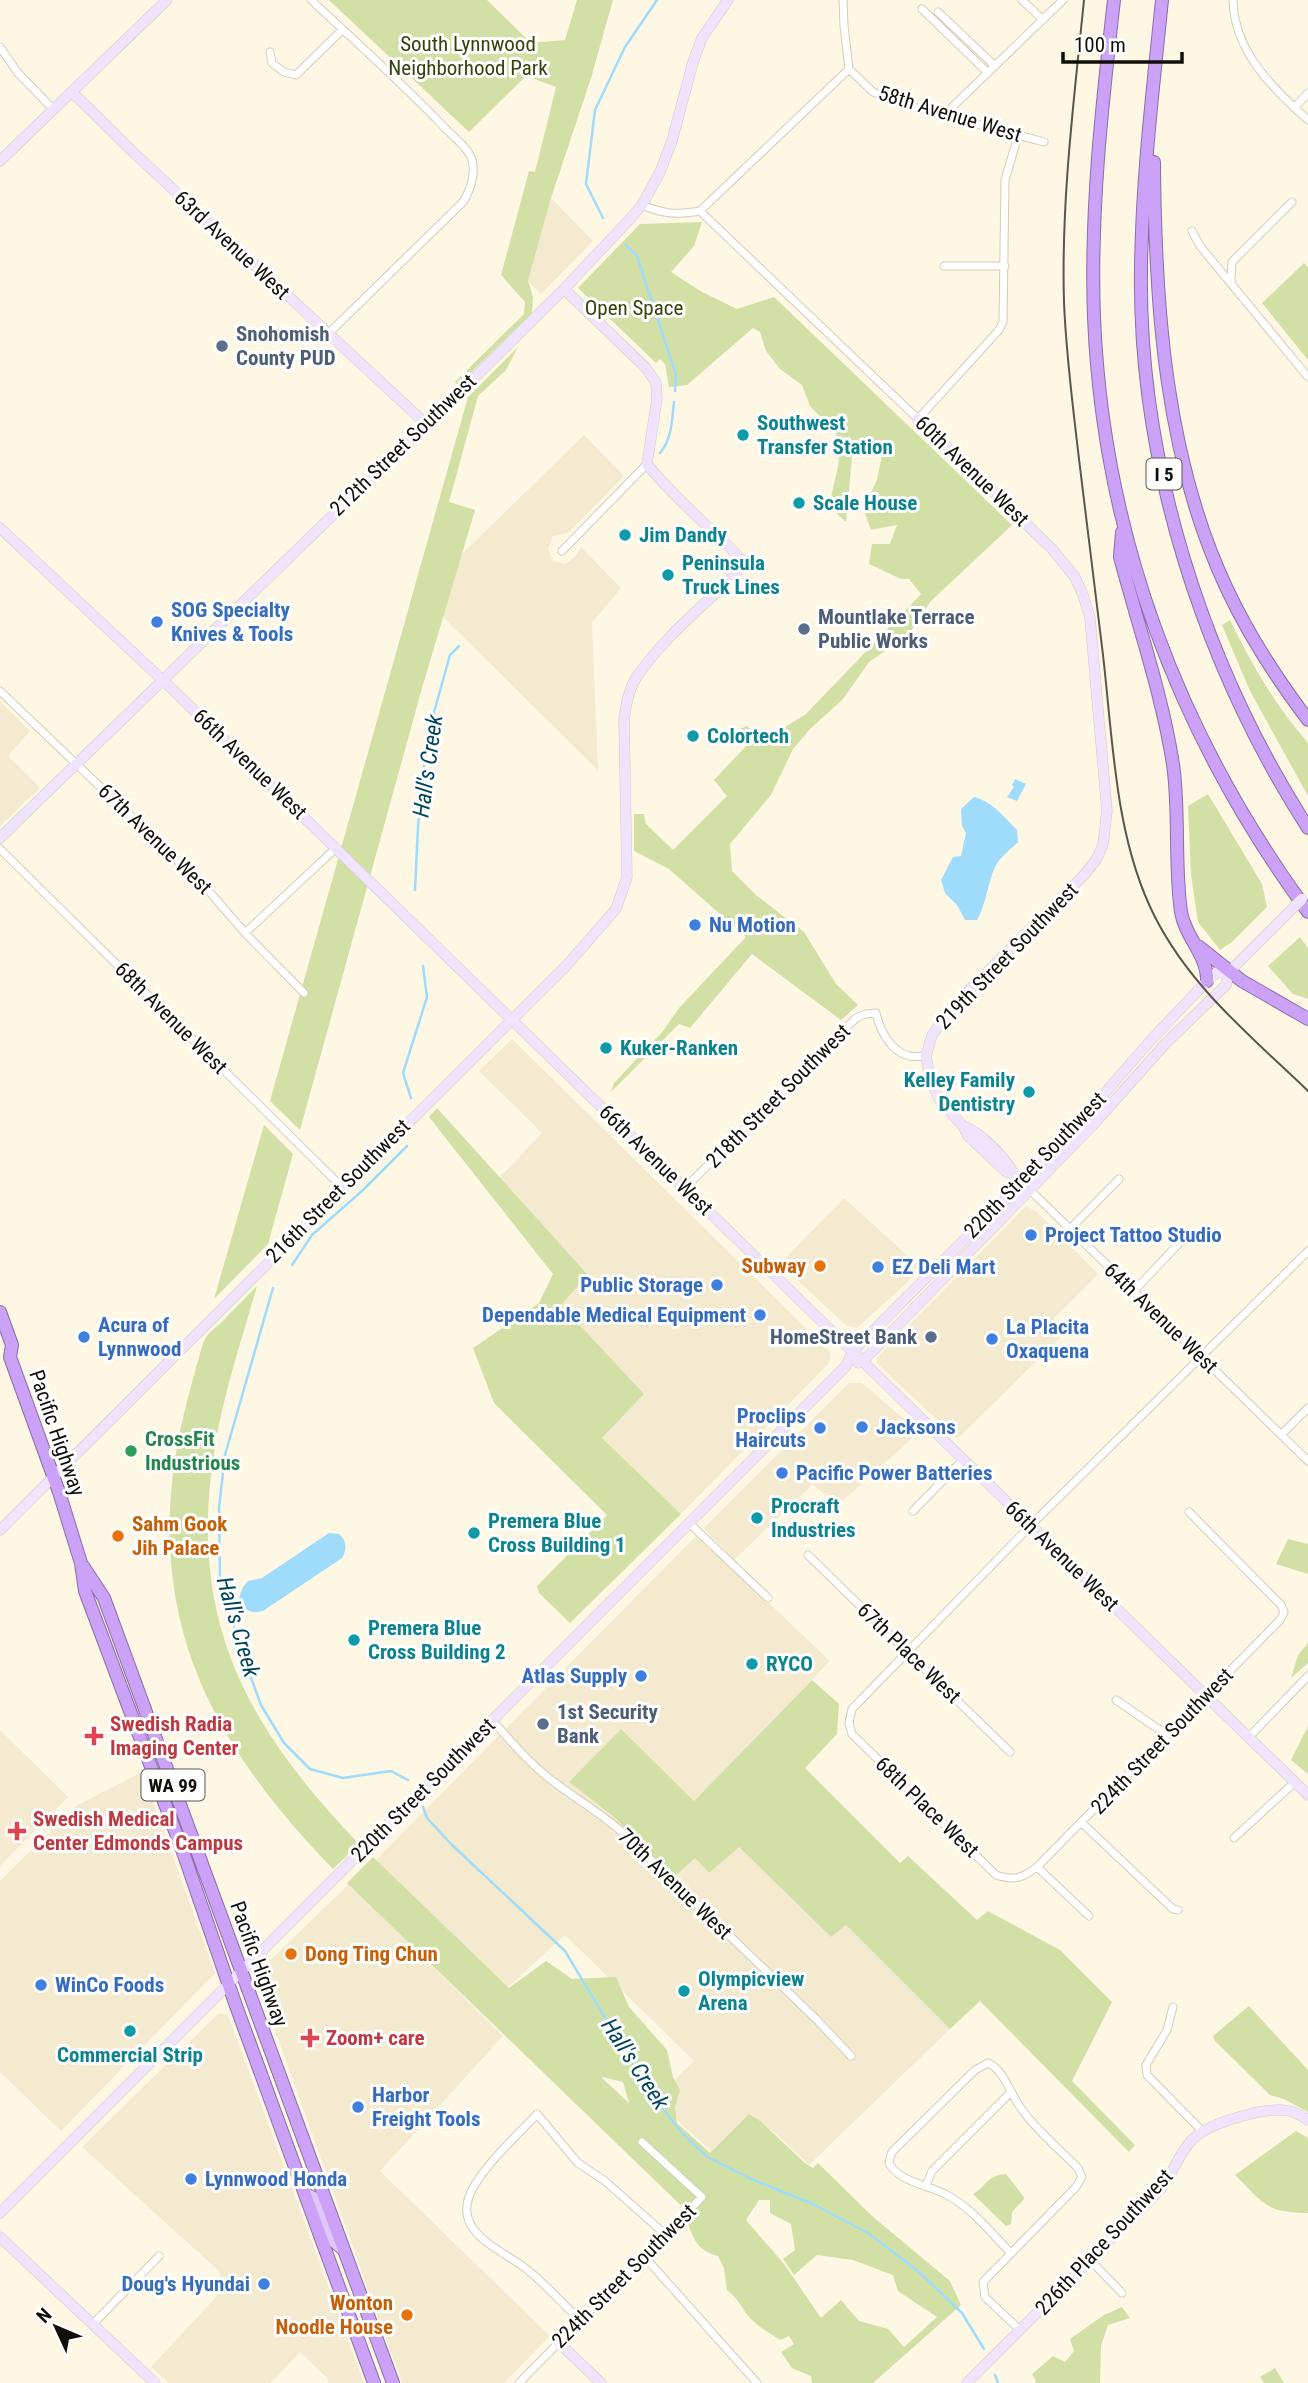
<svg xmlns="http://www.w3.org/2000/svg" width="1308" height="2383" viewBox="0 0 1308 2383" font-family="'Roboto Condensed',sans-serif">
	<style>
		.built { fill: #f3ead0 }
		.green { fill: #d2e0a6; fill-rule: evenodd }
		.water { fill: #9fdcfc }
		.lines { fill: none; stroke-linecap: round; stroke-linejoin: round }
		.stream { stroke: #9fdcfc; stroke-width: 2.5 }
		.street-casing { stroke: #d3cdba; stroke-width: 9 }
		.secondary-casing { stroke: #d3cdba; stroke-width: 11 }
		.primary-casing { stroke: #8a6fa4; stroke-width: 12 }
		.highway-casing { stroke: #8a6fa4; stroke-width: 14 }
		.street { stroke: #fff; stroke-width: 7 }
		.secondary { stroke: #efe3fd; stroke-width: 10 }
		.primary { stroke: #e0c7fa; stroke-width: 10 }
		.highway { stroke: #cba2f7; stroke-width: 12 }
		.tram { stroke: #59564c; stroke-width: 2 }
		.secondary-bridge-casing { stroke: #d3cdba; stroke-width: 11; stroke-linecap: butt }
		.secondary-bridge { stroke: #efe3fd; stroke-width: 10 }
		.service-dot { fill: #5c6f8a; stroke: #fff; stroke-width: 2.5 }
		.culture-dot { fill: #0f9aa8; stroke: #fff; stroke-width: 2.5 }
		.shop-dot { fill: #3f7fe0; stroke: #fff; stroke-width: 2.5 }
		.food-dot { fill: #e8710a; stroke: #fff; stroke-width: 2.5 }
		.leisure-dot { fill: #2e9e5b; stroke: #fff; stroke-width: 2.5 }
		.health-dot { fill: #e0444e; stroke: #fff; stroke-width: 2.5 }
		.labels { text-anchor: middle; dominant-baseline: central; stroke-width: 6; stroke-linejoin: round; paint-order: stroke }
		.shield { fill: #fff; stroke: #585753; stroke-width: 2 }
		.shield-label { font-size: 19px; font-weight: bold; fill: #110f09 }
		.park-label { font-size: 21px; fill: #37410b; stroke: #fff }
		.street-label { font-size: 21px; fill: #110f09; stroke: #fff }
		.service-label { font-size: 21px; font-weight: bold; fill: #4e5e75; stroke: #fff; text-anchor: start }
		.culture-label { font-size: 21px; font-weight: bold; fill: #0d838f; stroke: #fff; text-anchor: start }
		.shop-label { font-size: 21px; font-weight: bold; fill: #366cbe; stroke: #fff; text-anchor: start }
		.food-label { font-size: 21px; font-weight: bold; fill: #c56008; stroke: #fff; text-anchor: end }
		.leisure-label { font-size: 21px; font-weight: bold; fill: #27864d; stroke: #fff; text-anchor: start }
		.health-label { font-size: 21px; font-weight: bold; fill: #be3a42; stroke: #fff; text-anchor: start }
		.water-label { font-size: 23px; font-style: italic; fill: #00445e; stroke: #fff }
	</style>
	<rect width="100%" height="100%" fill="#fef7e4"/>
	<path class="built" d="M551 198 593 241 541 294 528 281Z
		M584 435 624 476 568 533 553 536 548 549 553 561 565 564 575 557 581 547 621 588 592 623 598 770 441 615 458 558Z
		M0 701 30 731 8 756 40 788 0 826Z
		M512 1039 830 1352V1362L681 1514 602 1438 644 1394 560 1305 588 1274 498 1179 542 1133 479 1071Z
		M844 1198 922 1269 857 1328 847 1326 780 1264Z
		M1026 1206 1037 1212 1098 1274 1054 1318 1062 1336 957 1439 877 1363V1358Z
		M849 1383H862L919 1432 837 1506 813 1484 734 1560 704 1528Z
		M697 1535 830 1661 694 1801 621 1729 569 1782 613 1816 695 1858 709 1873 738 1846 831 1937 846 1925 950 2029 809 2165 771 2129 731 2161 712 2152 678 2121 662 2092 694 2061 565 1935 508 1987 375 1861Z
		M0 1730 68 1797 0 1866Z
		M142 1772 215 1973 61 2131 0 2072V1881L76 1806Z
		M349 1884 503 2036 380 2171 550 2336 504 2383H402L255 1975Z
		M219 2013 225 2014 229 2018 364 2383H327L329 2380 300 2352 270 2383H169L151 2367 217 2296 220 2272 82 2147Z"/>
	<path class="green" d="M329 0H487L531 43 565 40 577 0H613L591 78 551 198 528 281 533 297 532 313 458 385 455 382 524 314 525 302 501 275 529 171 535 172 556 87 526 76 469 132Z
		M702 222 694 246 671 272 702 292 737 309 774 297 1012 525 930 602 908 635 869 662 843 699 810 729 793 749 771 795 730 844 732 871 756 895 804 932 836 984 858 1005 841 1020 752 954 690 1028 679 1024 611 1092 614 1083 663 1031 679 1008 746 937 669 869 634 851V814H644L646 824 673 850 727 796 714 780 748 744 737 730 747 726 763 741 806 714 921 594 909 579H901L869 564 872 544H890L897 525 871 530 863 508 877 480 883 450 866 443 852 457 846 522 829 506 839 462 836 433 810 406 802 385 780 369 766 351 760 332 753 328 687 385 669 387 665 364 660 359 656 363 578 288 640 224Z
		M1304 263 1308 267V360L1262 303Z
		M518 347 506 370 478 396 449 502 475 510 422 688 300 1130 270 1101 468 397Z
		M1230 620C1252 665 1275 705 1308 743V796L1250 691 1222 625Z
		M1208 794 1262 884 1267 907 1233 941 1220 950 1198 922 1191 875 1188 806Z
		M1300 937 1308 948V999L1293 994 1268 966Z
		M437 1108 588 1275 561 1305 644 1394 602 1438 681 1514 570 1623 539 1593 537 1586 607 1515 494 1403 473 1348 539 1303 553 1274 429 1117Z
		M264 1125 293 1154 268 1244 214 1299Z
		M257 1286C242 1339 224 1392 215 1446 187 1617 243 1723 359 1844L333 1869C208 1740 143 1614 180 1431 185 1408 191 1386 197 1364 200 1357 201 1346 205 1339 208 1333 215 1328 220 1324 232 1311 245 1299 257 1286Z
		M1288 1539 1308 1544V1574L1276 1564Z
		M1308 1643V1663L1291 1678 1298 1655Z
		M812 1680 839 1704 837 1734 805 1768 900 1863 908 1856 977 1920 988 1911 1060 1950 1112 2002 1072 2081 1135 2145 1129 2152 980 2001 950 2029 846 1925 831 1937 739 1847 709 1873 695 1858 674 1877 613 1816 569 1782 621 1729 694 1801Z
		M1308 1726V1774L1291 1760Z
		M373 1857 509 1988 546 1961 572 1979 616 1977 629 2007 667 2050 673 2077 680 2090 675 2107 677 2123 710 2153 749 2114 760 2121 806 2164 813 2168 818 2163 872 2216 950 2281 961 2305 873 2383H812L811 2376 792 2368 781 2352 794 2344 789 2336 780 2340C771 2334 760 2328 752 2320 741 2309 741 2301 727 2290L724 2268 718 2256C696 2250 694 2239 686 2219L696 2220 347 1883ZM603 2077 623 2082 629 2103 602 2078ZM759 2200H770V2213L791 2224 795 2250 783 2259 794 2275 817 2255 853 2260 893 2275 898 2291 937 2317 904 2347 888 2329 859 2321 841 2300 821 2318 784 2264 746 2220Z
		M1249 2006 1308 2070V2112L1284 2099 1270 2095 1215 2041 1213 2036Z
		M1296 2131 1308 2138V2213C1264 2212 1265 2204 1235 2175Z
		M1006 2174 1024 2197V2199L1012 2212 1011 2224 1006 2226 973 2194C987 2186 987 2175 1006 2174Z
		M1122 2307 1130 2318 1108 2325 1101 2346 1100 2383H1035L1036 2381 1032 2374 1053 2356 1065 2362 1074 2351 1070 2339 1104 2315Z
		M1275 2368 1284 2383H1264L1260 2377Z"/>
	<path class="water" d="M1015 779 1026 784 1017 801 1007 797 1014 787 1012 785Z
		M974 797C993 802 1004 817 1017 830L1018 842C1011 849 1000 857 995 867 987 885 987 902 977 920H965L957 905 945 893 941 880 953 857 961 856 966 833 962 826 961 809Z
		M329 1533 339 1534C347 1541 347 1549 342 1558L263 1611C250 1614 244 1611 239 1598L243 1587 248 1581 262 1578Z"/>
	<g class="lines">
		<path class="stream" d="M603 218 586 184 595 110 625 47 657 0
			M626 245 637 256 676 375 675 391
			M660 453C672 439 672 420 674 402
			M415 890 418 827 427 737 450 655 459 646
			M411 1098 403 1073 427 997 423 966
			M292 1265 312 1235 363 1190 407 1146
			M273 1288 225 1455 219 1508 220 1579 243 1656 261 1705 284 1743 310 1769 343 1778 391 1771 408 1780
			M423 1807 427 1818 452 1845 565 1951 651 2094 683 2134 706 2156 749 2178 813 2204 868 2233 918 2271 962 2313 984 2349
			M995 2375 998 2383"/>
		<defs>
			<path id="street" d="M311 0C356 42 402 83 444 127 453 137 468 147 472 160 476 175 470 189 464 201L328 334
				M843 0 844 26 849 69 873 92 906 105 1044 142
				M1022 0 1043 20
				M1233 0C1234 51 1272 88 1308 120
				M922 9 988 73
				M938 12 995 66
				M0 47 18 73 54 110
				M270 52 272 63 284 72 296 75 342 30
				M1294 108 1308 93
				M944 115 1063 0
				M642 205C664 214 676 215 700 211L918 419 999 330 1003 322 1005 180 1018 136
				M700 211 849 69
				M1192 231 1200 246 1308 377
				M944 266H1005
				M1231 281 1232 262 1292 202
				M562 551 647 464
				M0 691 207 889 245 933 304 993
				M0 849 342 1187
				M245 933 336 848
				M685 1188 856 1018 865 1014 876 1013C880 1030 890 1051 909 1056 914 1057 921 1056 926 1056
				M1030 1190 1308 1461
				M1070 1229 1119 1179
				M1134 1291 1183 1239
				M1281 1435 1308 1408
				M913 1511 963 1460
				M1189 1512 1281 1605 1284 1612 1280 1620 1037 1867C1023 1878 1014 1881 996 1875L852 1734 849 1723 852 1709 1030 1526 1308 1251
				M690 1524 768 1598
				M808 1555 1010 1752
				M1116 1700 1167 1735
				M492 1720C511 1741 528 1762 550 1779 574 1798 602 1813 624 1834L816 2019 851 2056
				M1249 1737 1308 1676
				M1082 1823 1173 1909 1178 1910
				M1234 1838 1295 1782
				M1037 1867 1089 1916
				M1173 2007 1167 2030 1146 2065 1147 2075 1202 2131
				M926 2185 932 2171 1011 2092
				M1010 2252C990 2232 971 2207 945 2194 928 2185 899 2182 889 2163L891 2154 894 2150 975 2070 988 2063C1003 2069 1011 2094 1020 2107 1036 2130 1059 2149 1078 2168L1082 2177 1076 2187 983 2282 985 2297 1020 2330
				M643 2255 757 2383
				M1090 2260 1122 2293
				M580 2320C563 2304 547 2286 529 2271 503 2249 448 2233 473 2188 489 2160 516 2137 537 2114L578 2163 605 2181 666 2235
				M93 2324 159 2256
				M519 2383 702 2197 642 2142"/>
			<path id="secondary" d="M72 92 133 152 426 424
				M0 161 167 0
				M918 419 1052 549 1075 577 1083 595 1090 618 1107 811 1103 845 1096 860 1084 875 952 1007 932 1035 926 1056 930 1079 940 1101 963 1126 968 1136 1005 1171 1014 1175
				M0 528 172 689 1308 1795
				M0 838 463 389 564 289 630 219 642 205 660 172 672 141 693 62 702 38 728 0
				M963 1126C982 1133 1005 1157 1015 1176
				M858 1363 863 1361 1092 1126 1166 1043 1226 985 1229 972 1269 932
				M0 1530 567 965 616 909 627 877 624 720C626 706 628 691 636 678 662 639 702 607 736 574L740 565V558C710 527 673 497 647 464L657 399 656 383 646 368 564 289
				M0 2213 846 1366 853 1351 1064 1140 1151 1040 1207 981 1217 972H1229
				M0 2237 155 2383
				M558 2342 601 2383
				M967 2383 1160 2190C1173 2175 1178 2154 1192 2140 1208 2123 1266 2106 1289 2111 1296 2112 1302 2116 1308 2120"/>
			<path id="primary" d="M306 2193 314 2197 333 2242 345 2252"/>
			<path id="highway" d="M1114 0C1102 105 1090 212 1094 317 1103 536 1179 736 1308 912
				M1162 0C1153 89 1142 179 1141 269 1138 463 1204 666 1308 828
				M1154 162C1155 306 1165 458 1227 589 1249 636 1277 679 1308 720
				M1122 532 1120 557C1138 625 1162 694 1173 764 1180 813 1174 863 1181 912 1185 937 1208 956 1207 981
				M1198 946 1242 981 1308 1019
				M0 1312 12 1345 10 1357 59 1492 81 1563 85 1591 183 1852 235 2003 374 2383
				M83 1566 104 1598 393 2383"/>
		</defs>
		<use href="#street" class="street-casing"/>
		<use href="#secondary" class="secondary-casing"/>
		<use href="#primary" class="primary-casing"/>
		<use href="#highway" class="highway-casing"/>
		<use href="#street" class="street"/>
		<use href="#secondary" class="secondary"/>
		<use href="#primary" class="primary"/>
		<use href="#highway" class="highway"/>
		<path class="tram" d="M1084 0C1074 100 1061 201 1064 302 1066 355 1073 407 1079 459 1087 524 1095 590 1103 655 1113 741 1115 839 1155 917 1191 988 1252 1037 1308 1091"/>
		<defs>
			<path id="secondary-bridge" d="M1269 932 1302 899"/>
		</defs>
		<use href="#secondary-bridge" class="secondary-bridge-casing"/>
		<use href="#secondary-bridge" class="secondary-bridge"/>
	</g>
	<g class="service-dot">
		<circle cx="222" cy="346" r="7"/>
		<circle cx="804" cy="629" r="7"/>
		<circle cx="931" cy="1337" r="7"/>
		<circle cx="543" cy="1724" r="7"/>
	</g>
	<g class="culture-dot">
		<circle cx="743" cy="435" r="7"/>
		<circle cx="799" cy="503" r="7"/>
		<circle cx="625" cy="535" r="7"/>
		<circle cx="668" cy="575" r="7"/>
		<circle cx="693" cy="736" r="7"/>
		<circle cx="606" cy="1048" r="7"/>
		<circle cx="1029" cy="1092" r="7"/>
		<circle cx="757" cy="1518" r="7"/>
		<circle cx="474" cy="1533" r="7"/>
		<circle cx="354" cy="1640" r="7"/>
		<circle cx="752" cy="1664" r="7"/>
		<circle cx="684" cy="1991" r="7"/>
		<circle cx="130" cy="2031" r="7"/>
	</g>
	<g class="shop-dot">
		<circle cx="157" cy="622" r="7"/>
		<circle cx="695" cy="925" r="7"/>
		<circle cx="1031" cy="1235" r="7"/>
		<circle cx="878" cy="1267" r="7"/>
		<circle cx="717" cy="1285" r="7"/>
		<circle cx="760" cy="1315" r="7"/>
		<circle cx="84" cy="1337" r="7"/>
		<circle cx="992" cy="1339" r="7"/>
		<circle cx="862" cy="1427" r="7"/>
		<circle cx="820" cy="1428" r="7"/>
		<circle cx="782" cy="1473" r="7"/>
		<circle cx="641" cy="1676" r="7"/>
		<circle cx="41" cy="1985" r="7"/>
		<circle cx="358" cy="2107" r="7"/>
		<circle cx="191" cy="2179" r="7"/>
		<circle cx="264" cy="2284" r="7"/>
	</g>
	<g class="food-dot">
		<circle cx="820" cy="1266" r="7"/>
		<circle cx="118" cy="1536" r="7"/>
		<circle cx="291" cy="1954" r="7"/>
		<circle cx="407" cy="2315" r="7"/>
	</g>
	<circle class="leisure-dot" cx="131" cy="1451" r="7"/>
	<g class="health-dot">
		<path d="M90.5 1725.5h7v7h7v7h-7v7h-7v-7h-7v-7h7z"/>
		<path d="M13.5 1820.5h7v7h7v7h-7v7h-7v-7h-7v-7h7z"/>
		<path d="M306.5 2027.5h7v7h7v7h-7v7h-7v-7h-7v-7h7z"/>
	</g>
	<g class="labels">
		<g class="shield">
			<rect x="1146.5" y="458.5" width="35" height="31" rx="5"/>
			<rect x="141.5" y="1769.5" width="63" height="31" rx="5"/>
		</g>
		<g class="shield-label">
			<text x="1164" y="474">I 5</text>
			<text x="173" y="1785">WA 99</text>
		</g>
		<g class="park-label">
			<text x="468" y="44">South Lynnwood<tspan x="468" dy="24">Neighborhood Park</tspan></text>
			<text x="634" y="308">Open Space</text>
		</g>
		<g class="street-label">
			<text transform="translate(950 114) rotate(17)">58th Avenue West</text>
			<text transform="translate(232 245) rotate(43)">63rd Avenue West</text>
			<text transform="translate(403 445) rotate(-44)">212th Street Southwest</text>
			<text transform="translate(972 471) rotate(44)">60th Avenue West</text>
			<text transform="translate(250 764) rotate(44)">66th Avenue West</text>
			<text transform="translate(155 839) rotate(44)">67th Avenue West</text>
			<text transform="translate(1007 956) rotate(-46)">219th Street Southwest</text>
			<text transform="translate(171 1018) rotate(45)">68th Avenue West</text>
			<text transform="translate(778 1096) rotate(-45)">218th Street Southwest</text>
			<text transform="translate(656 1160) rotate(44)">66th Avenue West</text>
			<text transform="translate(1035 1165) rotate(-46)">220th Street Southwest</text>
			<text transform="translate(338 1191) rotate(-45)">216th Street Southwest</text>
			<text transform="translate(1161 1318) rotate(44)">64th Avenue West</text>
			<text transform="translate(57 1433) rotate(71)">Pacific Highway</text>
			<text transform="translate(1062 1556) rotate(44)">66th Avenue West</text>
			<text transform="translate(909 1653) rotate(44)">67th Place West</text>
			<text transform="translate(1162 1741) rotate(-46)">224th Street Southwest</text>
			<text transform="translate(423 1790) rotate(-45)">220th Street Southwest</text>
			<text transform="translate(927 1807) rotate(44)">68th Place West</text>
			<text transform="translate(675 1884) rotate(44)">70th Avenue West</text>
			<text transform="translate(259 1964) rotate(70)">Pacific Highway</text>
			<text transform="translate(1104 2242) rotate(-47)">226th Place Southwest</text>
			<text transform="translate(624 2276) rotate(-45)">224th Street Southwest</text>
		</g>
		<g class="service-label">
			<text x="236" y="334">Snohomish<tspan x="236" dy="24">County PUD</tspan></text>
			<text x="818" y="617">Mountlake Terrace<tspan x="818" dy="24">Public Works</tspan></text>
			<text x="917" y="1337" text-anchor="end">HomeStreet Bank</text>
			<text x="557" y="1712">1st Security<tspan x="557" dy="24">Bank</tspan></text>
		</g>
		<g class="culture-label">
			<text x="757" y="423">Southwest<tspan x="757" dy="24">Transfer Station</tspan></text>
			<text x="813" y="503">Scale House</text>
			<text x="639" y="535">Jim Dandy</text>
			<text x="682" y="563">Peninsula<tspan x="682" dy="24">Truck Lines</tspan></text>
			<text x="707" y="736">Colortech</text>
			<text x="620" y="1048">Kuker-Ranken</text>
			<text x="1015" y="1080" text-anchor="end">Kelley Family<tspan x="1015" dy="24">Dentistry</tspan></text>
			<text x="771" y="1506">Procraft<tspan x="771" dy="24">Industries</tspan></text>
			<text x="488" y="1521">Premera Blue<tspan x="488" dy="24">Cross Building 1</tspan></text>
			<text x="368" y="1628">Premera Blue<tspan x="368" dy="24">Cross Building 2</tspan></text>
			<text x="766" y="1664">RYCO</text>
			<text x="698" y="1979">Olympicview<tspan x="698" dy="24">Arena</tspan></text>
			<text x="130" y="2055" text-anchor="middle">Commercial Strip</text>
		</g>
		<g class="shop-label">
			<text x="171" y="610">SOG Specialty<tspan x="171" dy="24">Knives &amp; Tools</tspan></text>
			<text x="709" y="925">Nu Motion</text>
			<text x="1045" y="1235">Project Tattoo Studio</text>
			<text x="892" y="1267">EZ Deli Mart</text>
			<text x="703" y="1285" text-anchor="end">Public Storage</text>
			<text x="746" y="1315" text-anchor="end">Dependable Medical Equipment</text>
			<text x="98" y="1325">Acura of<tspan x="98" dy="24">Lynnwood</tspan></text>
			<text x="1006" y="1327">La Placita<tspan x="1006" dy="24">Oxaquena</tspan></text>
			<text x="806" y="1416" text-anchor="end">Proclips<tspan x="806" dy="24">Haircuts</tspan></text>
			<text x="876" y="1427">Jacksons</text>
			<text x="796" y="1473">Pacific Power Batteries</text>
			<text x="627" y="1676" text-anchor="end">Atlas Supply</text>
			<text x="55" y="1985">WinCo Foods</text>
			<text x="372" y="2095">Harbor<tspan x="372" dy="24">Freight Tools</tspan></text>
			<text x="205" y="2179">Lynnwood Honda</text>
			<text x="250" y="2284" text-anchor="end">Doug's Hyundai</text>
		</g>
		<g class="food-label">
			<text x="806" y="1266">Subway</text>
			<text x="132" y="1524" text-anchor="start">Sahm Gook<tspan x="132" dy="24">Jih Palace</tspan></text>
			<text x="305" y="1954" text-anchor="start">Dong Ting Chun</text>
			<text x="393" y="2303">Wonton<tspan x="393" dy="24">Noodle House</tspan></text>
		</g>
		<g class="leisure-label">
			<text x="145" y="1439">CrossFit<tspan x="145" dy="24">Industrious</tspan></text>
		</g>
		<g class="health-label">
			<text x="110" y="1724">Swedish Radia<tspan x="110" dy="24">Imaging Center</tspan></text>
			<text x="33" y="1819">Swedish Medical<tspan x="33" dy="24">Center Edmonds Campus</tspan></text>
			<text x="326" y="2038">Zoom+ care</text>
		</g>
		<g class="water-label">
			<text transform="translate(428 766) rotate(-82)">Hall's Creek</text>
			<text transform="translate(238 1627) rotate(74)">Hall's Creek</text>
			<text transform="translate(635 2064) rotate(57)">Hall's Creek</text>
		</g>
	</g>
	<g transform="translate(56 2327) rotate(314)" stroke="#ffffff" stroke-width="5" paint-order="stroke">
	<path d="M0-5L12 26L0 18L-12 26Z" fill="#110f09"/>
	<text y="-10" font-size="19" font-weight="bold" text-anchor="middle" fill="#110f09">N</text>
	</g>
	<path d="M1063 52v10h119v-10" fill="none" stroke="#110f09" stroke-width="3.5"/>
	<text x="1074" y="52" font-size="21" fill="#110f09" stroke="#ffffff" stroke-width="5" paint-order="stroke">100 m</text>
</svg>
